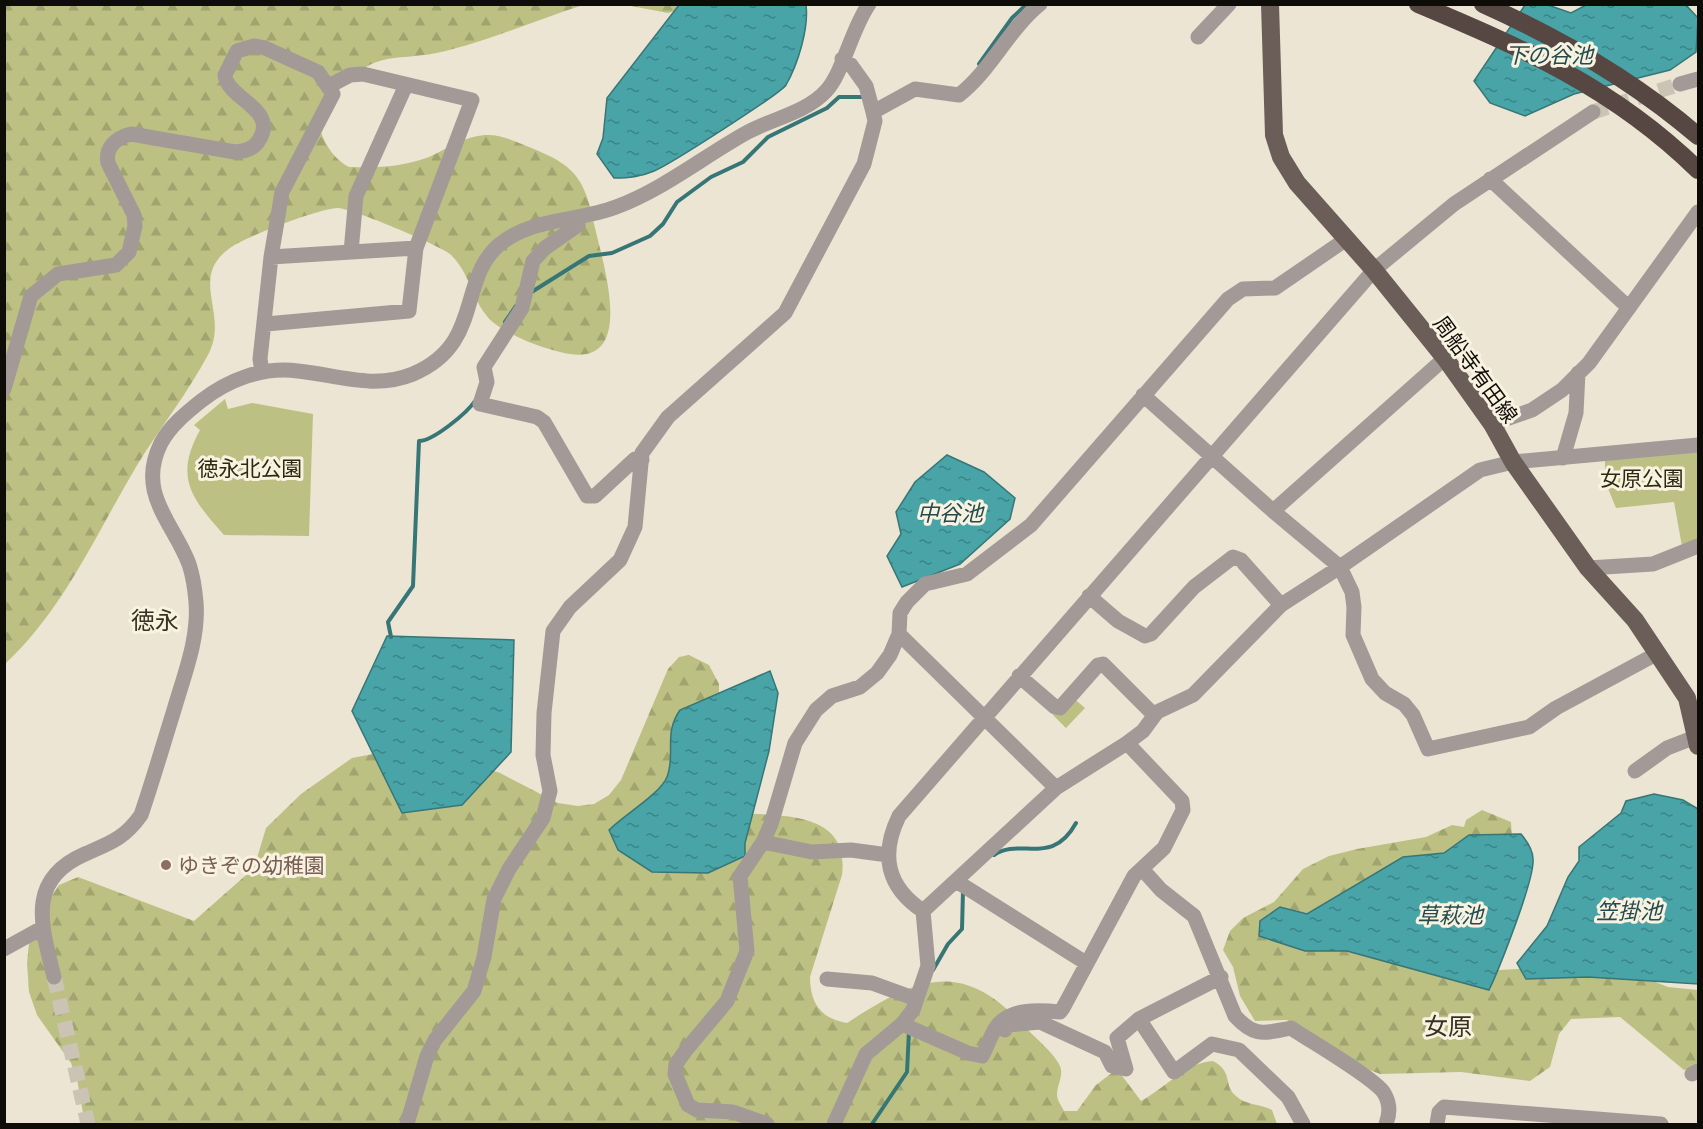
<svg xmlns="http://www.w3.org/2000/svg" width="1703" height="1129" viewBox="0 0 1703 1129" font-family="'Golos Text','Noto Sans JP',sans-serif">
	<style>
		.forest { fill: url(#forest-firs) }
		.green { fill: #bcc183 }
		.water { fill: url(#water-ripples); stroke: #377677; stroke-width: 1.5 }
		.lines { fill: none; stroke-linecap: round; stroke-linejoin: round }
		.stream { stroke: #377677; stroke-width: 4 }
		.minor-tunnel { stroke: #cbc4b5; stroke-width: 15; stroke-dasharray: 15 8; stroke-linecap: butt }
		.minor { stroke: #a39a98; stroke-width: 15 }
		.major { stroke: #6b5d58; stroke-width: 18 }
		.highway { stroke: #574742; stroke-width: 18 }
		.education-dot { fill: #8d6e63; stroke: #faf2e1; stroke-width: 2 }
		.labels { text-anchor: middle; dominant-baseline: central; stroke-width: 6; stroke-linejoin: round; paint-order: stroke }
		.street-label { font-size: 21px; fill: #0e0c07; stroke: #faf2e1 }
		.park-label { font-size: 21px; fill: #2a2b0e; stroke: #faf2e1 }
		.education-label { font-size: 21px; fill: #785e54; stroke: #faf2e1; text-anchor: start }
		.water-label { font-size: 22px; font-style: italic; fill: #224b4d; stroke: #faf2e1 }
		.quarter-label { font-size: 24px; fill: #373124; stroke: #faf2e1 }
	</style>
	<defs>
		<pattern id="forest-firs" width="22" height="20" patternUnits="userSpaceOnUse" patternTransform="scale(1.5)"><rect width="22" height="20" fill="#bcc183"/><path d="M5 1l3.5 6h-7zM16 11l3.5 6h-7z" fill="#a0a570"/></pattern>
		<pattern id="water-ripples" width="26" height="14" patternUnits="userSpaceOnUse" patternTransform="scale(1.5)"><rect width="26" height="14" fill="#48a4a7"/><path d="M2 4q2-2 4 0t4 0M15 11q2-2 4 0t4 0" fill="none" stroke="#3a8486"/></pattern>
	</defs>
	<rect width="100%" height="100%" fill="#ece5d4"/>
	<path class="forest" d="M5 5H583C540 19 497 37 453 49 394 66 379 42 331 99 324 109 317 119 321 132 325 145 336 161 349 167 377 168 402 167 429 157 447 149 465 136 485 135 499 134 512 140 524 145 566 162 583 170 593 219 601 259 642 374 560 352 539 347 516 338 498 326 472 309 473 275 450 254 437 244 353 209 338 208 320 208 245 237 230 248 188 278 229 313 209 353 188 393 159 429 136 467 95 536 64 609 5 664Z
		M626 5H694L668 13Z
		M689 655 709 665 719 684V704L741 813C785 816 850 812 842 875L810 977C810 1003 821 1019 847 1023 916 978 961 957 1024 1026 1035 1038 1051 1050 1059 1064 1065 1075 1057 1083 1057 1095 1057 1100 1062 1107 1064 1111H1077L1096 1085 1117 1069 1141 1101C1165 1088 1187 1062 1213 1061 1234 1072 1223 1086 1236 1096 1245 1105 1261 1104 1272 1110L1277 1124H85L77 1079 71 1063 37 1015 29 992 27 963 29 943 46 905 59 885 78 877 194 921 254 868 266 828 301 794 352 758 373 754 468 762 500 773 558 803 578 806 594 804 609 795 621 780 668 669 679 657Z
		M1482 810 1511 822 1512 840 1352 945 1465 972 1537 968 1635 974 1668 987 1698 990V1067L1684 1070 1620 1017 1571 1019 1559 1034 1550 1067 1530 1081 1461 1072 1380 1074 1359 1066 1287 1020 1255 1021 1240 996 1233 967 1223 950 1230 931 1243 918 1274 902 1303 869 1329 856 1357 849 1426 837 1452 825 1464 827 1466 820Z"/>
	<path class="green" d="M225 399 228 409 252 403 313 414 309 536 224 535C191 498 174 477 200 430L194 425Z
		M1698 445V546L1683 552 1674 502 1616 508 1605 481V454Z
		M1071 696 1085 708 1066 728 1053 715Z"/>
	<path class="water" d="M679 5H806C809 28 798 64 786 85 780 94 669 165 654 171 640 177 629 178 614 178L597 154 603 138 607 98Z
		M1525 5H1548L1571 13 1586 5H1686L1698 18 1696 52 1670 70 1574 94 1525 116 1490 103 1474 81Z
		M947 455 984 472 1015 498 1010 519 960 564 902 587 887 556 901 534 896 512 915 482Z
		M387 636 514 640 511 752 462 805 402 813 352 711Z
		M770 671 778 693 769 751 745 843V856L708 873 652 872 618 850 609 830C624 815 661 793 667 777 676 754 663 734 680 710Z
		M1654 794 1683 800 1698 809V984L1588 977 1526 979 1517 963 1547 926 1568 877 1579 861V847L1621 813 1626 801Z
		M1521 834C1526 840 1533 850 1533 859 1535 879 1499 969 1489 990L1347 951H1305L1259 936 1260 921 1280 907 1307 914 1403 857 1444 853 1469 835Z"/>
	<g class="lines">
		<path class="stream" d="M979 64 1012 18 1027 4
			M530 293 589 256 612 253 650 236 663 224 677 202 711 177 743 162 768 137 827 108 839 97H863
			M505 322 516 306
			M391 637 388 622 413 586 419 441C433 441 467 413 475 401
			M994 855C1020 837 1052 867 1076 823
			M933 970 948 944 962 929 963 891
			M872 1124 907 1072 909 1031"/>
		<path class="minor-tunnel" d="M1593 112 1680 84
			M54 977 88 1124"/>
		<path class="minor" d="M1198 37 1229 4
			M1680 84 1698 79
			M873 112 915 89 959 95C991 70 1008 30 1040 4
			M1490 179 1629 308
			M576 218 578 225 545 248 533 261 522 308 484 367 487 382 480 404 537 417 544 422 587 496H595L635 459 642 460
			M351 252 356 196 406 85
			M271 257 416 248
			M266 324 409 311 416 248 472 100 363 74 350 75 329 86
			M4 389 31 296 58 274 116 265 129 252 135 226 134 215 108 163C105 147 116 138 131 134L235 152C245 151 254 149 259 140 279 109 227 99 225 75L237 51 254 46 265 48 318 72 333 94 282 192 271 257 260 359 262 372
			M1143 395 1273 511 1340 567 1352 592 1354 607 1353 635 1372 679 1385 693 1404 704 1413 715 1428 749 1529 727 1556 708 1658 653
			M1492 424 1532 410 1562 390 1589 363 1698 212
			M1563 458 1576 413 1578 373
			M1273 511 1445 358
			M1588 568 1653 564 1698 546
			M1089 596 1118 621 1145 636 1151 634 1194 587 1233 557 1241 560 1281 605
			M899 634 1056 788
			M1019 676 1055 707 1060 708 1098 665 1103 664 1154 715
			M1635 771 1667 748 1698 736
			M763 842 812 852 851 850 888 855
			M1143 870 1161 890 1194 916 1235 1016C1255 1038 1264 1033 1291 1028 1310 1041 1373 1077 1384 1093 1390 1103 1390 1114 1386 1124
			M956 881 1086 963
			M923 911C887 887 880 855 899 816L1374 270 1454 204 1593 112
			M4 949 42 928
			M54 977C42 927 25 880 85 854 110 843 124 839 141 815 153 780 163 745 174 710 184 675 199 639 196 602 195 590 193 576 189 564 173 522 136 493 161 443 170 426 186 413 201 401 228 380 263 366 298 371 337 375 374 390 413 374 484 344 457 280 500 244 534 217 577 222 616 207 662 190 703 157 746 133 771 119 806 113 826 91 843 73 851 30 869 4
			M1221 977 1139 1019 1174 1072 1212 1044 1239 1050 1288 1097 1303 1124
			M827 979 872 983 916 999
			M902 1024 968 1053 982 1056C987 1047 991 1034 997 1026 1011 1008 1040 1010 1060 1012L1063 1008 1134 876 1164 848 1183 810 1182 801 1127 743
			M1005 1030 1008 1025 1040 1022 1105 1052 1112 1066 1126 1069 1117 1038 1139 1019
			M1692 1074 1698 1071
			M407 1124 427 1056 435 1040 474 991 484 957 494 899 509 869 543 818 550 791 543 755 544 713 553 631 570 607 620 560 635 527 642 453 668 417 785 313 864 164 875 121 873 112 866 86 851 65 842 59
			M767 1124 733 1112 697 1110 688 1105 675 1074 676 1064 686 1050 727 1001 747 951 740 876 763 842 771 824 795 743 816 710 832 696 860 687 877 673 890 655 899 634 900 613 907 602 925 584 967 574 1031 525 1228 299 1243 289 1275 288 1345 240
			M834 1124 866 1054 902 1024 913 1010 928 966 923 911 1056 788 1127 743 1143 731 1157 712 1193 695 1281 605 1340 567 1480 470 1513 462 1698 445
			M1437 1124 1439 1112 1444 1107 1661 1124"/>
		<path class="major" d="M1270 4 1274 135 1281 157 1297 183 1374 270 1445 358 1492 424 1513 462 1588 568 1635 620 1687 698 1698 746"/>
		<path class="highway" d="M1418 4C1525 49 1614 88 1698 170
			M1483 4C1561 39 1633 80 1698 136"/>
	</g>
	<circle class="education-dot" cx="166" cy="865" r="6"/>
	<g class="labels">
		<g class="street-label">
			<text transform="translate(1476 369) rotate(54)">周船寺有田線</text>
		</g>
		<g class="park-label">
			<text x="250" y="468">徳永北公園</text>
			<text x="1642" y="478">女原公園</text>
		</g>
		<g class="education-label">
			<text x="178" y="865">ゆきぞの幼稚園</text>
		</g>
		<g class="water-label">
			<text x="1549" y="54">下の谷池</text>
			<text x="950" y="512">中谷池</text>
			<text x="1629" y="910">笠掛池</text>
			<text x="1450" y="914">草萩池</text>
		</g>
		<g class="quarter-label">
			<text x="155" y="619">徳永</text>
			<text x="1448" y="1025">女原</text>
		</g>
	</g>
	<rect width="1703" height="1129" fill="none" stroke="#0e0c07" stroke-width="12"/>
</svg>
